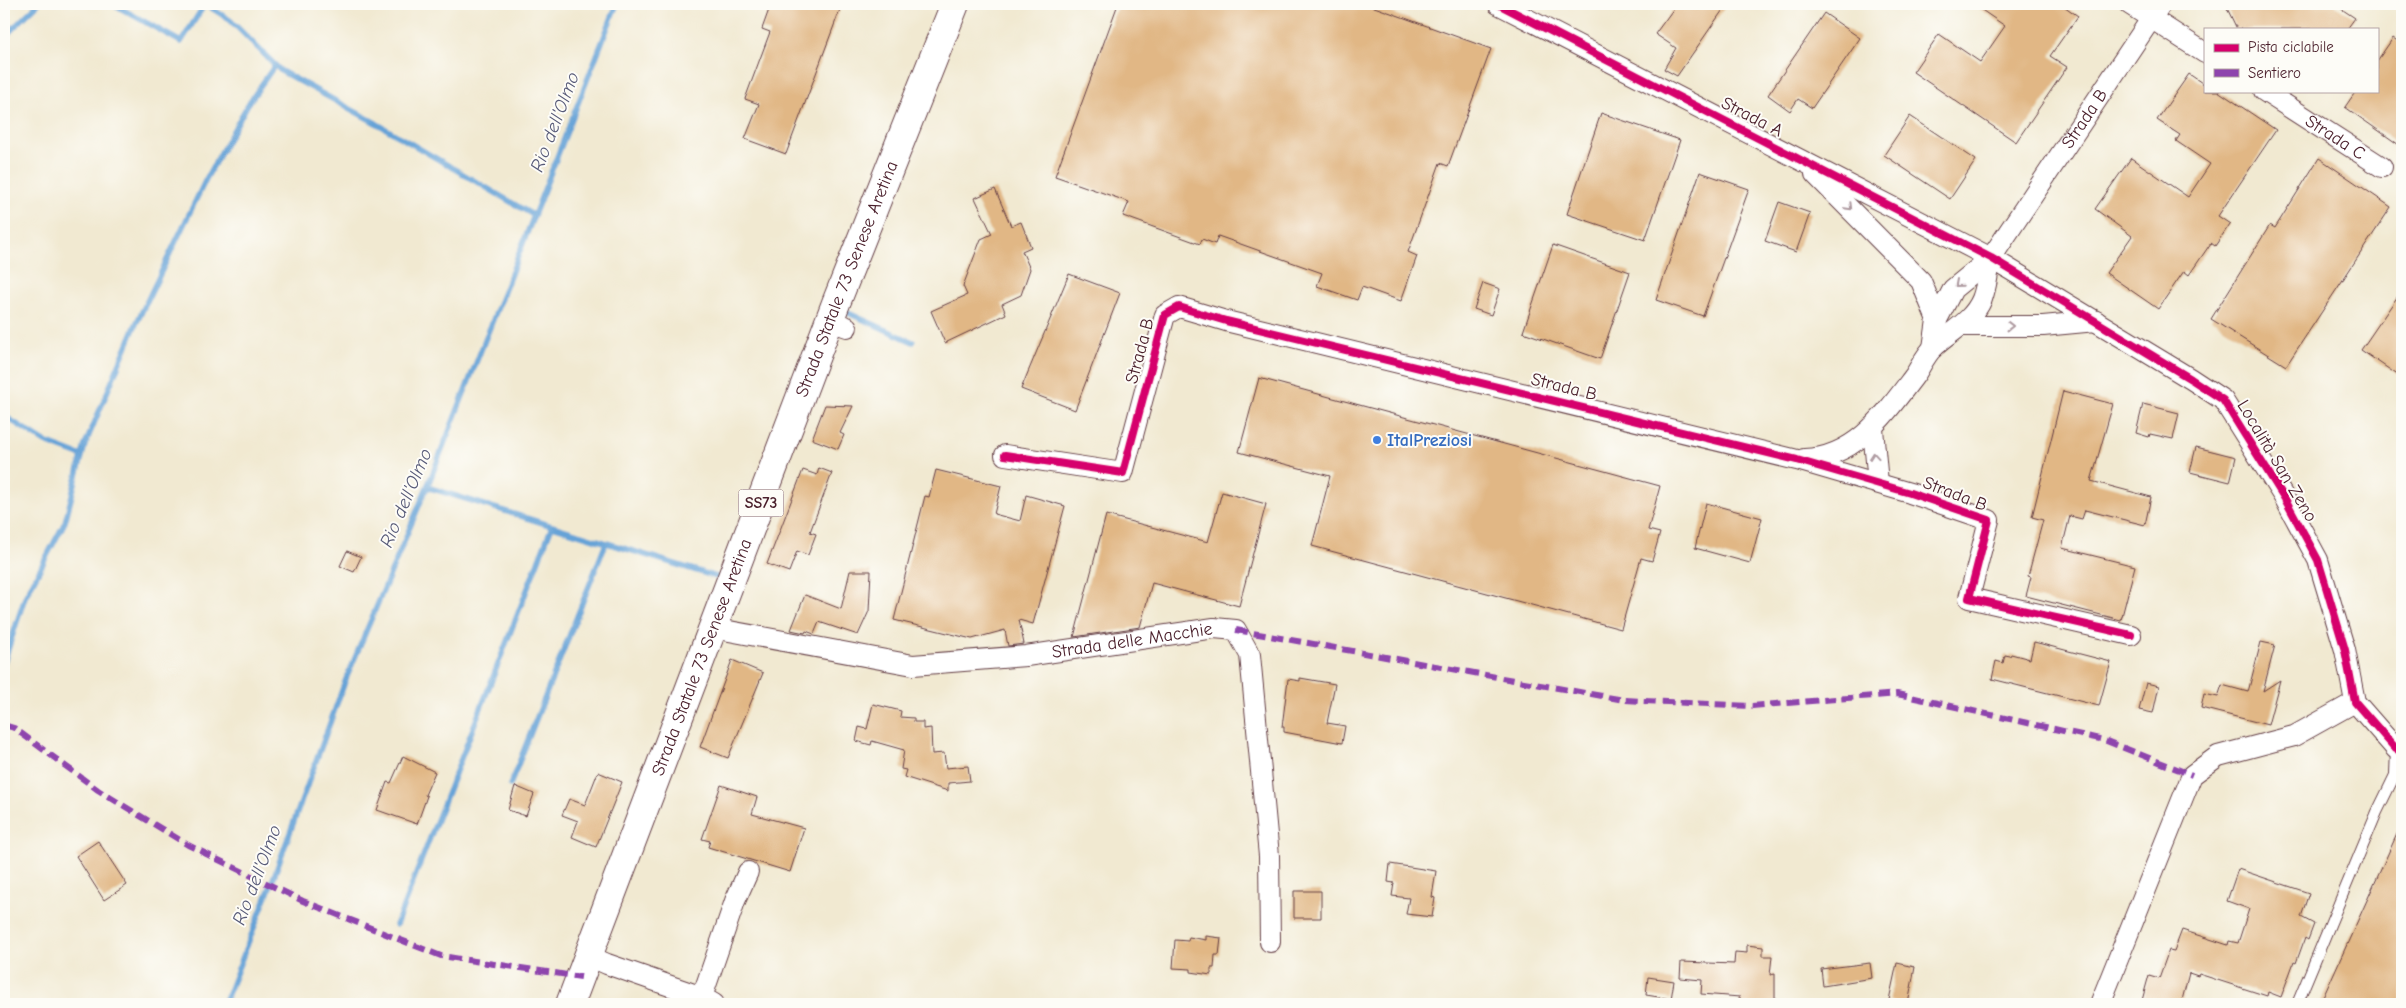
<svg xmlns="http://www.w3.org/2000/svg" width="2406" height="1008" viewBox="0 0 2406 1008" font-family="'Comic Neue',sans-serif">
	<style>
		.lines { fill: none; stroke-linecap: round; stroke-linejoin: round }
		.stream { stroke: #66a3d7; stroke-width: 5.5 }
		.building { fill: #e1b785 }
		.service-casing { stroke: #633d44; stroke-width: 12 }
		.minor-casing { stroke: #633d44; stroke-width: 22 }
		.primary-casing { stroke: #633d44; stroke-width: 30 }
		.service { stroke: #fff; stroke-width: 10 }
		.minor { stroke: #fff; stroke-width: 20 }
		.primary { stroke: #fff; stroke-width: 28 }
		.quiet { stroke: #8e44ad; stroke-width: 6; stroke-dasharray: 12 6; stroke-linecap: butt }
		.cycleway-casing { stroke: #fdfcf7; stroke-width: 11 }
		.cycleway { stroke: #d6006c; stroke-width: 8 }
		.oneway { stroke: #ae9aa0 }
		.shop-dot { fill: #3f7fe0; stroke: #fdfcf7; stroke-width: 2 }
		.labels { text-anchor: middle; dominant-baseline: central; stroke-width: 4; stroke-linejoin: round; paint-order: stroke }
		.shield { fill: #fdfcf7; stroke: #806168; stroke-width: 1 }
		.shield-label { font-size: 16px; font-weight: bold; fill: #4a1f2b }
		.street-label { font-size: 18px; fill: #4a1f2b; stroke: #fdfcf7 }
		.shop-label { font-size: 18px; font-weight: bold; fill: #366cbe; stroke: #fdfcf7; text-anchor: start }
		.water-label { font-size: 19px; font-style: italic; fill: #575a78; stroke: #fdfcf7 }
	</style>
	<rect width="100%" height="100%" fill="#fdfcf7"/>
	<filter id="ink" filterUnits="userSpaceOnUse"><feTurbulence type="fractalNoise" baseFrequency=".02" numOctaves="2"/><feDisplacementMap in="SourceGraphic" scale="10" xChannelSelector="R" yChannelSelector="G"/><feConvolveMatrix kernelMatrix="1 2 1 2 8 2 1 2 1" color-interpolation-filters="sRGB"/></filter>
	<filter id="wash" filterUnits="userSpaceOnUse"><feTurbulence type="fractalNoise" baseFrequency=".0096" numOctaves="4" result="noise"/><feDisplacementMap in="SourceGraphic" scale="20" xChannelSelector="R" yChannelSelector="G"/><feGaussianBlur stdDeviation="1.12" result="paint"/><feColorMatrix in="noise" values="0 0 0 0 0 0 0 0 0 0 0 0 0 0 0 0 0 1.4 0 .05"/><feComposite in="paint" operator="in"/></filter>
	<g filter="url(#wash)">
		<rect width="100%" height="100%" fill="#f1e9d1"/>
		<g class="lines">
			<path class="stream" d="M113 4 181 42 205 4 230 20 281 71 376 123 533 215
				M4 37 38 4
				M844 311 913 342
				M4 402 6 417 45 442 82 456
				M427 487 723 579
				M4 662 25 597 65 522 85 445 136 324 206 179 248 104 275 65
				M510 785 606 543
				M396 925 552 526
				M224 1004 269 890 346 679 432 475 617 4"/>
		</g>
		<g id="blocks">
			<path class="building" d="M771 4H842L786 154 745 139 759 104 745 99 770 32 762 29Z
				M1118 4H1366L1491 49 1448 166 1440 163 1408 252 1417 256 1401 301 1362 287 1357 300 1317 286 1322 273 1218 236 1215 244 1202 239 1200 244 1123 216 1129 202 1055 176Z
				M1677 4H1727L1677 76 1664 69 1676 48 1655 34Z
				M1973 4H2061L2078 16 2050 56 2067 67 2016 142 1913 72 1939 34 1980 62 2005 26Z
				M2225 4H2334L2355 18 2347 29H2237Z
				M1824 13 1860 38 1812 108 1798 99 1790 111 1768 95Z
				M2393 38 2402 44V147L2345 107 2356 91H2377V61Z
				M2189 74 2205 85V91H2218L2276 130 2218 216 2230 224 2215 246 2211 243 2189 275 2184 271 2158 309 2106 273 2132 236 2095 209 2131 158 2188 197 2210 164 2176 141 2180 135 2157 120Z
				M1601 113 1680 140 1645 240 1567 214Z
				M1910 116 1976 160 1950 199 1884 155Z
				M2319 158 2391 207 2286 366 2211 319 2270 225 2275 228Z
				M1700 172 1749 189 1703 316 1656 300Z
				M995 189 1011 226 1021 222 1031 247 1022 251 1030 269 1021 295 1002 304 1006 314 945 343 931 311 967 295 963 286 981 239 992 234 975 198Z
				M1779 202 1810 213 1796 252 1765 241Z
				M1553 245 1630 272 1600 359 1523 332Z
				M1069 274 1120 293 1075 410 1021 389Z
				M1483 283 1500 289 1491 315 1474 309Z
				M2402 290V378L2361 350Z
				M1259 378 1660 486 1648 530 1660 533 1652 561 1641 558 1621 629 1312 546 1330 476 1239 452Z
				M2063 391 2113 404 2091 481 2151 497 2145 525 2085 510 2082 519 2070 516 2062 548 2135 566 2121 620 2026 596 2031 577 2028 576 2043 520 2032 517Z
				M2143 404 2179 413 2173 439 2150 434 2149 437 2136 433Z
				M825 405 853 406 840 433 844 435 838 449 812 439Z
				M2196 447 2236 457 2230 482 2190 472Z
				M819 468 832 473 810 532 816 534 808 555 797 551 789 572 767 564 803 470 817 475Z
				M936 470 1001 486 994 514 1020 521 1026 495 1065 506 1033 624 1019 620 1024 644 1008 646 1005 630 972 639 894 620 925 496 929 497Z
				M1222 492 1266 504 1239 606 1152 583 1140 627 1074 637 1106 515 1208 542Z
				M1706 503 1762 518 1750 563 1695 548Z
				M347 551 361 557 354 572 340 566Z
				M850 571H871L869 611 858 635 819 622 814 634 806 631 805 633 791 630 805 595 841 609Z
				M2034 642 2111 662 2099 706 1992 679 1996 661 2003 663 2005 655 2010 656 2011 654 2030 659Z
				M2261 642 2275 645 2263 691 2280 680 2268 725 2201 708 2204 694 2218 697 2222 685 2248 692Z
				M732 660 763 673 728 758 700 747Z
				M1300 678 1335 684 1327 723 1345 726 1342 743 1284 732V727H1282L1288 679 1300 681Z
				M2146 683 2159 686 2153 713 2139 710Z
				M873 704 901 711 900 717 914 718V722H923V729L931 728 932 754 944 753 946 768 968 766 970 781 948 783V791L904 777 906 770 901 769 904 750 872 741 871 745 856 741 859 727 867 729Z
				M403 756 435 772 425 795 427 796 417 824 377 810 387 782 391 783Z
				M598 772 622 782 596 847 572 837 578 821 562 815 569 799 585 805Z
				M721 785 757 797 752 814 804 828 790 872 708 847 710 841 702 839Z
				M515 786 534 794 526 816 508 810Z
				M2402 823V1004H2320Z
				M98 841 127 885 104 900 76 856Z
				M1390 864 1436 871 1432 897 1435 898 1432 917 1406 914 1409 898 1392 896 1394 883 1388 882Z
				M2238 869 2309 893 2301 917 2314 924 2308 940 2305 938 2296 963 2294 962 2281 997 2268 992 2267 996 2199 974 2198 976 2189 973 2181 1004H2141L2149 975 2159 978 2169 950 2174 951 2182 930 2228 945 2229 941 2238 943 2249 909 2227 901Z
				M1294 891H1321V918H1294Z
				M1206 936 1221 938 1219 955H1215L1214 968H1211V975L1191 972V969L1173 968 1175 940 1188 941 1189 937 1206 940Z
				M1747 945 1763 947V956H1772L1770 975 1775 974V1004H1740V997L1701 994 1702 980 1680 978 1681 962 1734 964 1735 952 1747 953Z
				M1870 963 1872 978 1823 986 1821 969Z
				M1897 963 1915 967 1908 1004 1889 1000Z
				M1648 977 1674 981 1671 999 1646 995Z"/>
		</g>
	</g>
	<g filter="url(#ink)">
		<use href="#blocks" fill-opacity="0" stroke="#633d44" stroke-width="1"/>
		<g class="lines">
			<defs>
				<path id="service" d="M2297 1004 2377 812 2395 775 2396 749"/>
				<g id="minor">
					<path d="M1498 4 1991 258 2191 379 2223 400 2285 499 2318 560 2345 650 2355 702 2396 749 2402 752"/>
					<path d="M2129 4 2205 53"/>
					<path id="s1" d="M2264 91 2382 167"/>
					<path d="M1815 174 1921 281 1937 320"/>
					<path d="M830 321 847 327"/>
					<path d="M1961 326H2043L2096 321"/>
					<path id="s2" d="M1933 348 1937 320 1953 289 1991 258 2161 4"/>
					<path d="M1873 429 1878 483"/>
					<path d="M1005 455 1123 473 1165 315 1179 307 1226 321 1797 460 1910 493 1989 520 1969 598 2131 635"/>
					<path d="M1804 459C1856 458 1886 413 1915 375 1921 366 1926 354 1934 347 1950 332 1973 321 1982 299 1987 286 1988 271 1991 258"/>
					<path id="s3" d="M713 628 913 665 1026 656 1214 628 1236 630 1250 655 1269 856 1270 942"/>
					<path d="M589 956 607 964 702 997 714 1004"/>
					<path d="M702 997 735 901 748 872"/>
					<path d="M2100 1004 2192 775 2218 756 2294 736 2355 702"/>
				</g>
				<g id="primary">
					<path id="s4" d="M570 1004 836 303 955 4"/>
				</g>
			</defs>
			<use href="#service" class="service-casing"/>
			<use href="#minor" class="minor-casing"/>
			<use href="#primary" class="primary-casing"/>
			<use href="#service" class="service"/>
			<use href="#minor" class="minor"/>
			<use href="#primary" class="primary"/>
			<path class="quiet" d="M1236 630 1624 700 1752 706 1897 694 2104 740 2192 775
				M4 725 14 728 98 790 188 845 303 901 441 956 581 977"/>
			<defs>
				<path id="cycleway" d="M1498 4 1991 258 2191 379 2223 400 2285 499 2318 560 2345 650 2355 702 2396 749 2402 752
					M1005 455 1123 473 1165 315 1179 307 1226 321 1797 460 1910 493 1989 520 1969 598 2131 635"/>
			</defs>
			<use href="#cycleway" class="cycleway-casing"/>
			<use href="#cycleway" class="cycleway"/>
		</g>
		<defs><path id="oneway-chevron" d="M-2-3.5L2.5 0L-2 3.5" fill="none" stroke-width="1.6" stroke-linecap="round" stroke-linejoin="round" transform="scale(1.25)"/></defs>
		<g class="oneway">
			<use href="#oneway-chevron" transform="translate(1849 207) rotate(45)"/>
			<use href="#oneway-chevron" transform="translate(1958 284) rotate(139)"/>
			<use href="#oneway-chevron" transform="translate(2010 326)"/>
			<use href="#oneway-chevron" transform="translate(1874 456) rotate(-95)"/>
		</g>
	</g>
	<circle class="shop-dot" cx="1377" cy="440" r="5"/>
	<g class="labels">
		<rect class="shield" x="738.5" y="489.5" width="45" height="27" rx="4"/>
		<g class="shield-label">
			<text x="761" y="503">SS73</text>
		</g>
		<g class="street-label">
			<text transform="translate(1752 117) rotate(27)">Strada A</text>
			<text stroke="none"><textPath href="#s2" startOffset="280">Strada B</textPath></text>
			<text stroke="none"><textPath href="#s1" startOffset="85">Strada C</textPath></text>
			<text stroke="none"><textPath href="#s4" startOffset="776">Strada Statale 73 Senese Aretina</textPath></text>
			<text transform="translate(1140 351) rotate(-75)">Strada B</text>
			<text transform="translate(1564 387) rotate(14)">Strada B</text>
			<text transform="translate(2277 461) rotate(59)">Località San Zeno</text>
			<text transform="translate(1955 494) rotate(21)">Strada B</text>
			<text stroke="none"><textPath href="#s3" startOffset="424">Strada delle Macchie</textPath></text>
			<text stroke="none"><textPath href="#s4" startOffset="371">Strada Statale 73 Senese Aretina</textPath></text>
		</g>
		<g class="shop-label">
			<text x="1387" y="440">ItalPreziosi</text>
		</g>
		<g class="water-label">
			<text transform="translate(555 122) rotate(-69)">Rio dell'Olmo</text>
			<text transform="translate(406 498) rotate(-67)">Rio dell'Olmo</text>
			<text transform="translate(257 875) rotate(-69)">Rio dell'Olmo</text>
		</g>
	</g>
	<rect width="2406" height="1008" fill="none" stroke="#fdfcf7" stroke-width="20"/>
	<rect x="2204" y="28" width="175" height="65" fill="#fdfcf7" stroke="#b5a4a5"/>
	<rect x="2214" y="44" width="25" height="8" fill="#d6006c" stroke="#b5a4a5"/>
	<text x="2248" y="52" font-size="15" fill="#4a1f2b">Pista ciclabile</text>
	<rect x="2214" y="69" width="25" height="8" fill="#8e44ad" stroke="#b5a4a5"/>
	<text x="2248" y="78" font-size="15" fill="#4a1f2b">Sentiero</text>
</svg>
